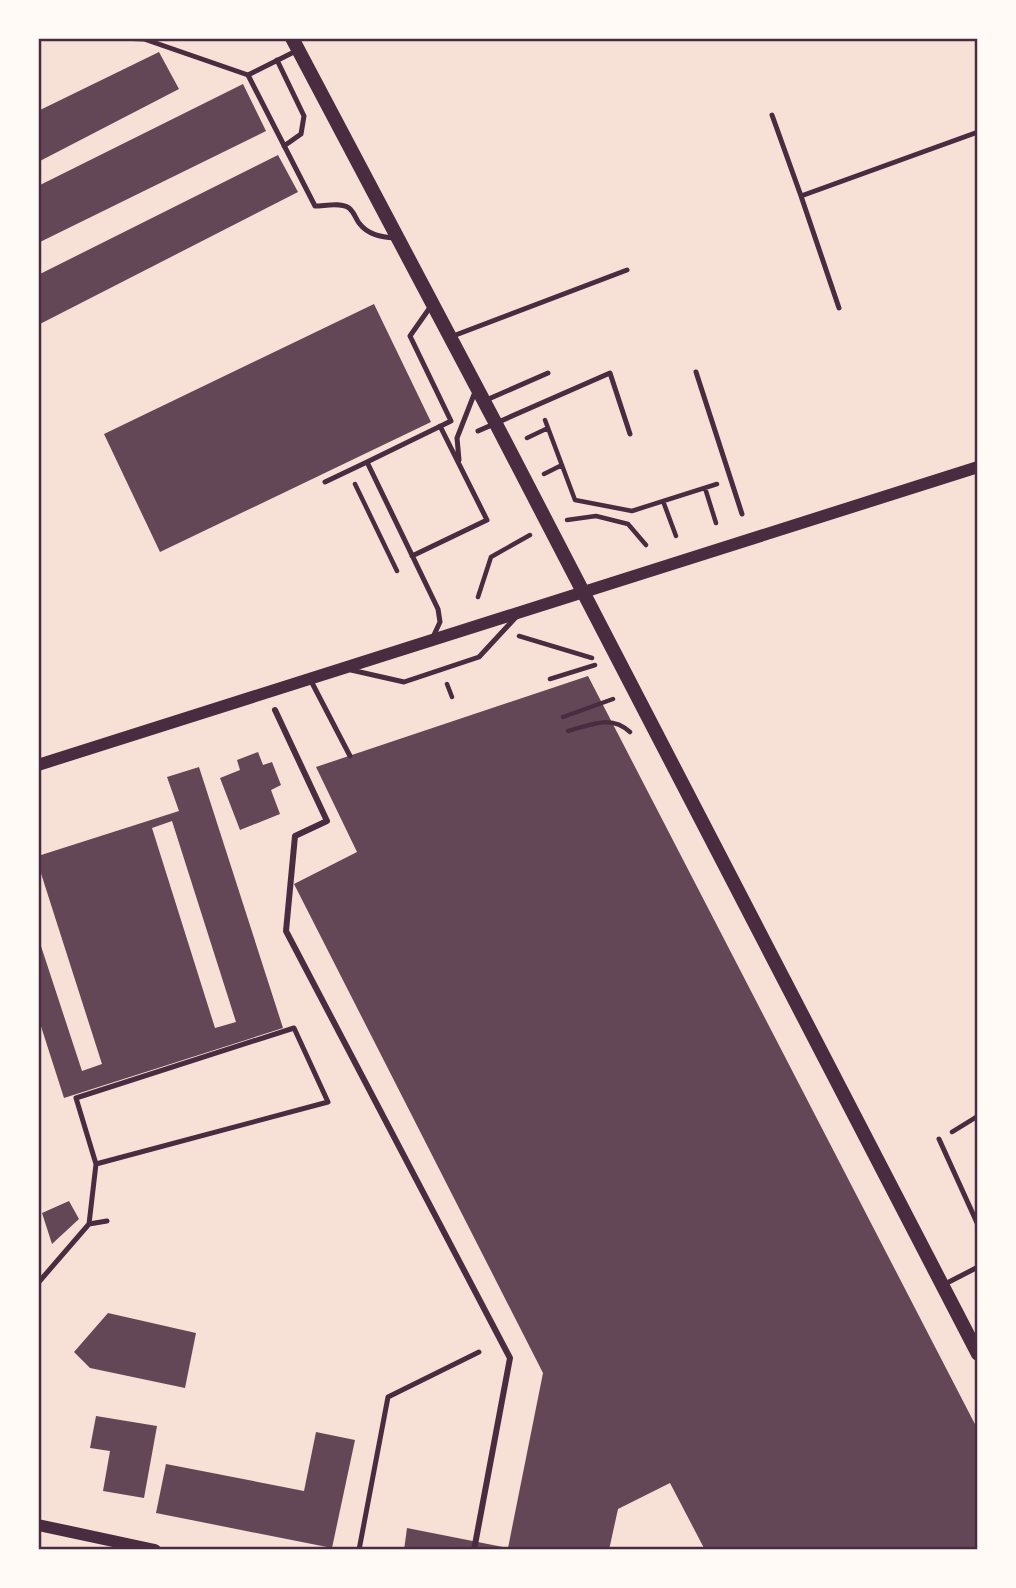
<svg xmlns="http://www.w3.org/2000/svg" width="1016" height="1588" viewBox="0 0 1016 1588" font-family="'Archivo Narrow',sans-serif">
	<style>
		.building { fill: #644757; fill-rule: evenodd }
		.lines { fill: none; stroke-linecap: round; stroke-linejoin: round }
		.path { stroke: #4a2c40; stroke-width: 4.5 }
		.service { stroke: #4a2c40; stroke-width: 5 }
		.pedestrian { stroke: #4a2c40; stroke-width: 6 }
		.tertiary { stroke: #4a2c40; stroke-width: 12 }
		.secondary { stroke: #4a2c40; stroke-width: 14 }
		.neatline { fill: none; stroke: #4a2c40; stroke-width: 2.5 }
	</style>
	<rect width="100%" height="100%" fill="#f7e1d7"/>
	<path class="building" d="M159 52 179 89 38 162V111Z
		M243 84 266 131 38 243V186Z
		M278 155 298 192 38 325V275Z
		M374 304 431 422 160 552 104 434Z
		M588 676 978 1430V1550H705L670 1483 618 1509 609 1550H404L407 1528 508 1548 543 1373 294 884 357 852 316 767Z
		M258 752 263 765 272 762 281 785 271 790 280 814 240 830 220 778 240 770 237 760Z
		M199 767 283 1028 64 1098 38 1017V937L82 1071 102 1064 38 864V856L179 811 167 777ZM172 821 236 1022 215 1028 152 828Z
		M69 1201 79 1219 52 1244 42 1213Z
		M108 1313 196 1333 185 1388 90 1368 74 1352Z
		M96 1416 157 1426 144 1498 103 1491 110 1451 90 1448Z
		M316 1432 355 1440 332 1548 156 1513 166 1464 304 1491Z"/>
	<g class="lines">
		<path class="path" d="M545 420 575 500 632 511 717 484
			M527 438 548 428
			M544 474 562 465
			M355 484 397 571
			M705 488 716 523
			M663 501 676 536
			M567 520 596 516 628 524 646 545
			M478 597 491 557 530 535
			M519 636 592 658
			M550 679 595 665
			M447 684 452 697
			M563 717 613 699
			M568 731C591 725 611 714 630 732
			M952 1132 978 1116"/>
		<path class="service" d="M120 38 144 39 248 75 315 206C325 206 341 202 349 208 354 212 356 219 359 223 368 235 381 237 395 238
			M38 39 40 38
			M277 60 304 116 301 134 284 146
			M248 75 298 50
			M772 115 801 196
			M431 306 410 336 451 421 367 462 438 609 440 622 433 637
			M839 308 801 196 978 132
			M453 336 627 270
			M696 372 742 514
			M484 401 548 373
			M478 431 610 373 630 434
			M459 460 457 438 475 392
			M325 482 367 462
			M412 556 487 520 440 426
			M351 670 404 682 479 657 517 616
			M310 679 350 756
			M294 1028 328 1102 96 1164 76 1098Z
			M939 1139 978 1225
			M89 1224 96 1164
			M38 1283 89 1224 107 1221
			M945 1284 978 1267
			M359 1550 388 1397 479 1352"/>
		<path class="pedestrian" d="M275 710 327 821 295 836 286 931 510 1358 474 1550"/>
		<path class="tertiary" d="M38 765 978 467
			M38 1525 155 1550"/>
		<path class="secondary" d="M292 38 495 422 978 1354"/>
	</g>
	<rect width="1016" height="1588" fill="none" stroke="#fffaf5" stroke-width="80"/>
	<rect x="40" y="40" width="936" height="1508" class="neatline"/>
</svg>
